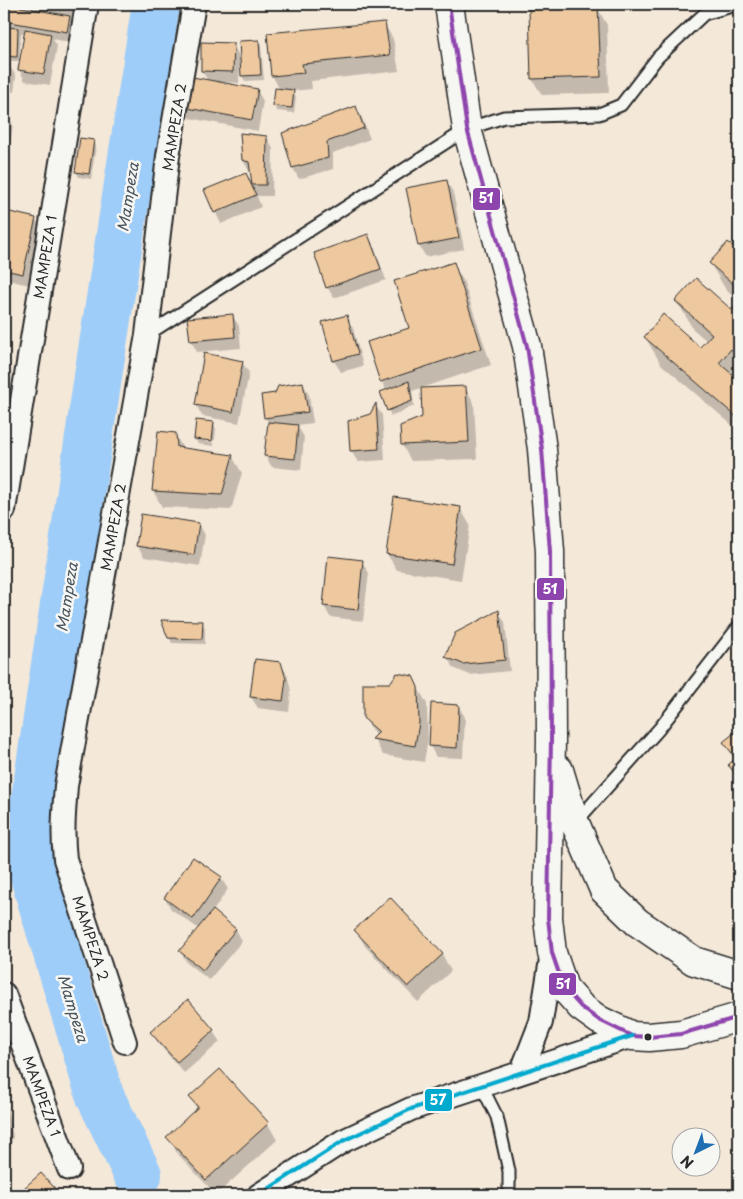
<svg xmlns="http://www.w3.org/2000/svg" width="743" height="1199" viewBox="0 0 743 1199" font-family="'Playpen Sans',sans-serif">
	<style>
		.shadow { fill: #0003; fill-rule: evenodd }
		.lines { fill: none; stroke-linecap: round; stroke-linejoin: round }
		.river { stroke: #9ecdf9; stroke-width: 48 }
		.building { fill: #eec89e; stroke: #2b2b2b }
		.service-casing { stroke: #2b2b2b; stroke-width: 15 }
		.minor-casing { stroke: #2b2b2b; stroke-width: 26 }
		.tertiary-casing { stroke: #2b2b2b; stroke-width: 31 }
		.service { stroke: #f6f6f2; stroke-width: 11 }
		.minor { stroke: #f6f6f2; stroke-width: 22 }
		.tertiary { stroke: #f6f6f2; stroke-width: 28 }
		.bus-1-casing { stroke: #f6f6f2; stroke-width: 8 }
		.bus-2-casing { stroke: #f6f6f2; stroke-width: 8 }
		.bus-1 { stroke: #8e44ad; stroke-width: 4 }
		.bus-2 { stroke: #00a9ce; stroke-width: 4 }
		.bus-dot { fill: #2b2b2b; stroke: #f6f6f2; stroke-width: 2 }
		.labels { text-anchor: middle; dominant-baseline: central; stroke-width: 5; stroke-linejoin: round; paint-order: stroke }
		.street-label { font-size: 14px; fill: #2b2b2b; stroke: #f6f6f2 }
		.water-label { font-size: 15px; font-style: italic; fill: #48545e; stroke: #f6f6f2 }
		.line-badge { stroke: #f6f6f2; stroke-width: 2 }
		.badge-label { font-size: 14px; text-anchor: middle; font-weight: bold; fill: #fff }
	</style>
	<rect width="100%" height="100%" fill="#f4e8d9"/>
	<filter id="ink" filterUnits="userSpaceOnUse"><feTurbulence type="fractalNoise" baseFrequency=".02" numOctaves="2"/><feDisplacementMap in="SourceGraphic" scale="10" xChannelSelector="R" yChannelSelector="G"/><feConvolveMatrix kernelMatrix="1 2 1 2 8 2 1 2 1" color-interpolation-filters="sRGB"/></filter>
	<g filter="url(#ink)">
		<path class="shadow" d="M4 4H79L73 43 53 39 57 46 50 85 25 81 19 69 20 61H7L4 55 6 30 4 26ZM21 33 25 34 21 57H19Z
			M598 9 607 25 609 93 542 95 532 79Z
			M384 23 393 39 399 71 311 81 312 89 293 91 296 97 294 113 277 111 274 106 280 90 272 75Z
			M258 41 261 46 264 80 245 81 242 76 240 42Z
			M202 44 233 45 240 57 239 83 224 82 223 84 257 90 263 101 258 131 189 118 183 107 208 81 202 71Z
			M4 63 9 65 16 76 14 92 4 90Z
			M356 107 362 118 370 139 333 153V169L299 179 293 168Z
			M4 109 13 125 4 181Z
			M267 137 273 149 272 196H257L261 207 221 224 206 191 246 174 253 187 252 172 249 171 243 160Z
			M93 141 96 146 91 179 79 177 76 171Z
			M446 181 453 192 464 249 426 257 419 246Z
			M7 212 35 219 42 230 29 285 4 279V227Z
			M368 235 374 246 386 280 334 298 327 287Z
			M728 243 739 253V302L726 290 710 263Z
			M453 264 463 280 491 365 412 391 414 406 391 416 381 393 387 391 381 381 410 329Z
			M677 301 732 312 739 304V431L661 364 645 337 700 348 707 341 693 329Z
			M232 315 239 326 241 348 197 352 191 341Z
			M346 317 353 328 363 366 341 372 334 361 324 323Z
			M242 362 249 373 239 423 202 416 196 405Z
			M303 384 309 395 313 423 297 425 304 437 301 470 272 467 265 456 269 424 265 417 276 394Z
			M465 387 474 403 477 459 411 461 402 445 424 418Z
			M376 406 382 415 385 460 358 462 351 451Z
			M213 423 216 429 215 440 197 438V440L214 443V446L198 444 195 439Z
			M175 434 183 449 232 456 242 473 231 510 162 507 153 491Z
			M460 508 470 525 461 580 397 570 387 554Z
			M199 524 205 535 200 566 144 557 137 546Z
			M362 562 369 573 363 621 330 617 324 606Z
			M498 612 505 622 510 671 470 675 453 668 447 657Z
			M202 622 205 628V644L172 643 169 637Z
			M280 663 287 674 291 691 289 712 258 708 251 697Z
			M412 677 427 704 428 740 424 762 383 755 374 739 376 736 365 718 391 684Z
			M432 704 458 706 465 717 463 758 436 757 430 746Z
			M739 730V782L730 766 735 761 725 742Z
			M193 858 221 878 228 889 213 911 236 929 242 941 209 980 187 963 181 952 199 929 171 909 165 898Z
			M356 930 442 954 451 971 418 1002 365 946Z
			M213 1031 220 1042 184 1073 158 1043 152 1032Z
			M4 1094 13 1136 6 1163 4 1164Z
			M190 1097 268 1124 277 1140 216 1195 177 1153 168 1137 198 1110Z"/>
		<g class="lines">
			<path class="river" d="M138 1175 100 1096 27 853 99 370 156 4"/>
		</g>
		<path class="building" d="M4 4 70 16 67 32 4 21Z
			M38 4H66L65 9Z
			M598 7 601 77 531 79 529 9Z
			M385 22 390 55 302 64 304 73 271 76 267 33Z
			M5 27 18 28 17 57 4 56Z
			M25 29 51 34 44 74 18 70Z
			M259 40 261 75 241 76 239 41Z
			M201 42 234 43 233 72 201 71Z
			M4 62 10 64 8 81 4 80Z
			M187 76 258 89 252 120 182 107Z
			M275 88 294 90 292 108 273 106Z
			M356 106 364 128 327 142 328 158 292 168 282 133Z
			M240 133 267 136 266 185H252L249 162 242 160Z
			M80 138 94 140 89 174 75 172Z
			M246 173 256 195 214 213 204 190Z
			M447 180 459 238 418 246 406 188Z
			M6 211 36 218 23 274 4 270V221Z
			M368 234 381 269 326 288 314 253Z
			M728 242 739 252V289L709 263Z
			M454 262 482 348 380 382 367 342 409 328 394 281Z
			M696 278 732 310 739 302V357L731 349 719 363 739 380V419L644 337 663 314 700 347 712 334 675 301Z
			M233 314 235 337 190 341 187 318Z
			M347 315 358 354 333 361 322 322Z
			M204 353 243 361 233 412 195 405Z
			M409 381 412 401 387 411 380 392Z
			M303 382 308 412 264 418 261 395 275 393 278 386Z
			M466 386 469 442 401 445 400 426 422 417 421 388Z
			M376 403 379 449 350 451 348 421 370 414Z
			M196 420 214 422 212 441 194 439Z
			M268 422 298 425 295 459 264 456Z
			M158 431 176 433 177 447 233 455 222 495 152 491Z
			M394 497 461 507 452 564 386 554Z
			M141 514 199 523 194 555 136 546Z
			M328 556 363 560 358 610 323 606Z
			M499 610 505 660 463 664 445 657 455 633Z
			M161 620 203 621 202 639 168 638Z
			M255 659 281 662 286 679 283 701 250 697Z
			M397 673 413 676 418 687 419 723 415 746 372 739 379 732 363 718V683H390Z
			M431 703 459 705 457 748 429 746Z
			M739 729V778L728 765 736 758 723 742Z
			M193 857 222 877 193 919 164 898Z
			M390 897 443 954 408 987 354 930Z
			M213 910 236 929 203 970 179 951Z
			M188 999 214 1030 177 1062 150 1032Z
			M220 1069 269 1123 206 1180 166 1137 198 1107 189 1097Z
			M41 1173 61 1195H16Z"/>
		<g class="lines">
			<defs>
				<path id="service" d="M147 335 467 129 504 117 599 114 621 105 658 57 704 14 739 4
					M576 822 659 729 739 626
					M481 1085 497 1117 509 1171V1195"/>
				<path id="minor" d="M4 510 87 4
					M4 994 69 1169
					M125 1042 65 859C62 834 64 811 66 786L147 335 168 156 194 4
					M522 1071 541 1022 552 953
					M259 1195 343 1141 411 1109 632 1036"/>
				<path id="tertiary" d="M449 4 467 129 527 346 542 449 550 551 551 739 548 918 552 953 564 988 581 1007 599 1020 632 1036 649 1037 681 1034 739 1017
					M559 770 575 823 604 890 637 922 694 961 739 975"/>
			</defs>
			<use href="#service" class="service-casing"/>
			<use href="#minor" class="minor-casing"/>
			<use href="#tertiary" class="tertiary-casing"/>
			<use href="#service" class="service"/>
			<use href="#minor" class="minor"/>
			<use href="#tertiary" class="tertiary"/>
			<defs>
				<path id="bus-1" d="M449 4 467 129 527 346 542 449 550 551 551 739 548 918 552 953 564 988 581 1007 599 1020 632 1036 649 1037 681 1034 739 1017"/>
				<path id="bus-2" d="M259 1195 343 1141 411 1109 632 1036"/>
			</defs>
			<use href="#bus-1" class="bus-1-casing"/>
			<use href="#bus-2" class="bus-2-casing"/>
			<use href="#bus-1" class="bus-1"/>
			<use href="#bus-2" class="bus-2"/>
		</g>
	</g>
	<circle class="bus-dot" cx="648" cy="1037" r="4.5"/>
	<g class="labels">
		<g class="street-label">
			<text transform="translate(174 127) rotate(-81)">MAMPEZA 2</text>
			<text transform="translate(45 257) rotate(-81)">MAMPEZA 1</text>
			<text transform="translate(113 527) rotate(-80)">MAMPEZA 2</text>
			<text transform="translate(91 938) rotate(72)">MAMPEZA 2</text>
			<text transform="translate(42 1096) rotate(70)">MAMPEZA 1</text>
		</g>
		<g class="water-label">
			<text transform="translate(127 197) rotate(-81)">Mampeza</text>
			<text transform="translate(66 597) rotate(-81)">Mampeza</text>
			<text transform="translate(74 1008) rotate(73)">Mampeza</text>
		</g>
	</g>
	<g class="line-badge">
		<rect x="472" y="187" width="29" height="24" rx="5" fill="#8e44ad"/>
		<rect x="536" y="577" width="29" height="24" rx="5" fill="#8e44ad"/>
		<rect x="548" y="972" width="29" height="24" rx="5" fill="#8e44ad"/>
		<rect x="424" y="1088" width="29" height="24" rx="5" fill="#00a9ce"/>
	</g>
	<g class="badge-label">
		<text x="486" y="203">51</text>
		<text x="550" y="594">51</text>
		<text x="563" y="989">51</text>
		<text x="438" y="1105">57</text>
	</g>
	<rect width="743" height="1199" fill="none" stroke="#f6f6f2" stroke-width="20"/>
	<rect x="10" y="10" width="723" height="1179" fill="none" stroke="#2b2b2b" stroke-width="2" filter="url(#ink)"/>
	<g transform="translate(696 1152) rotate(222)"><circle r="24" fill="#f6f6f2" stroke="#a5a5a2"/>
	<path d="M0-4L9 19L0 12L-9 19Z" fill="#1f6fb2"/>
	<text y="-8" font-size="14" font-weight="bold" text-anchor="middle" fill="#2b2b2b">N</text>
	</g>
</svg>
